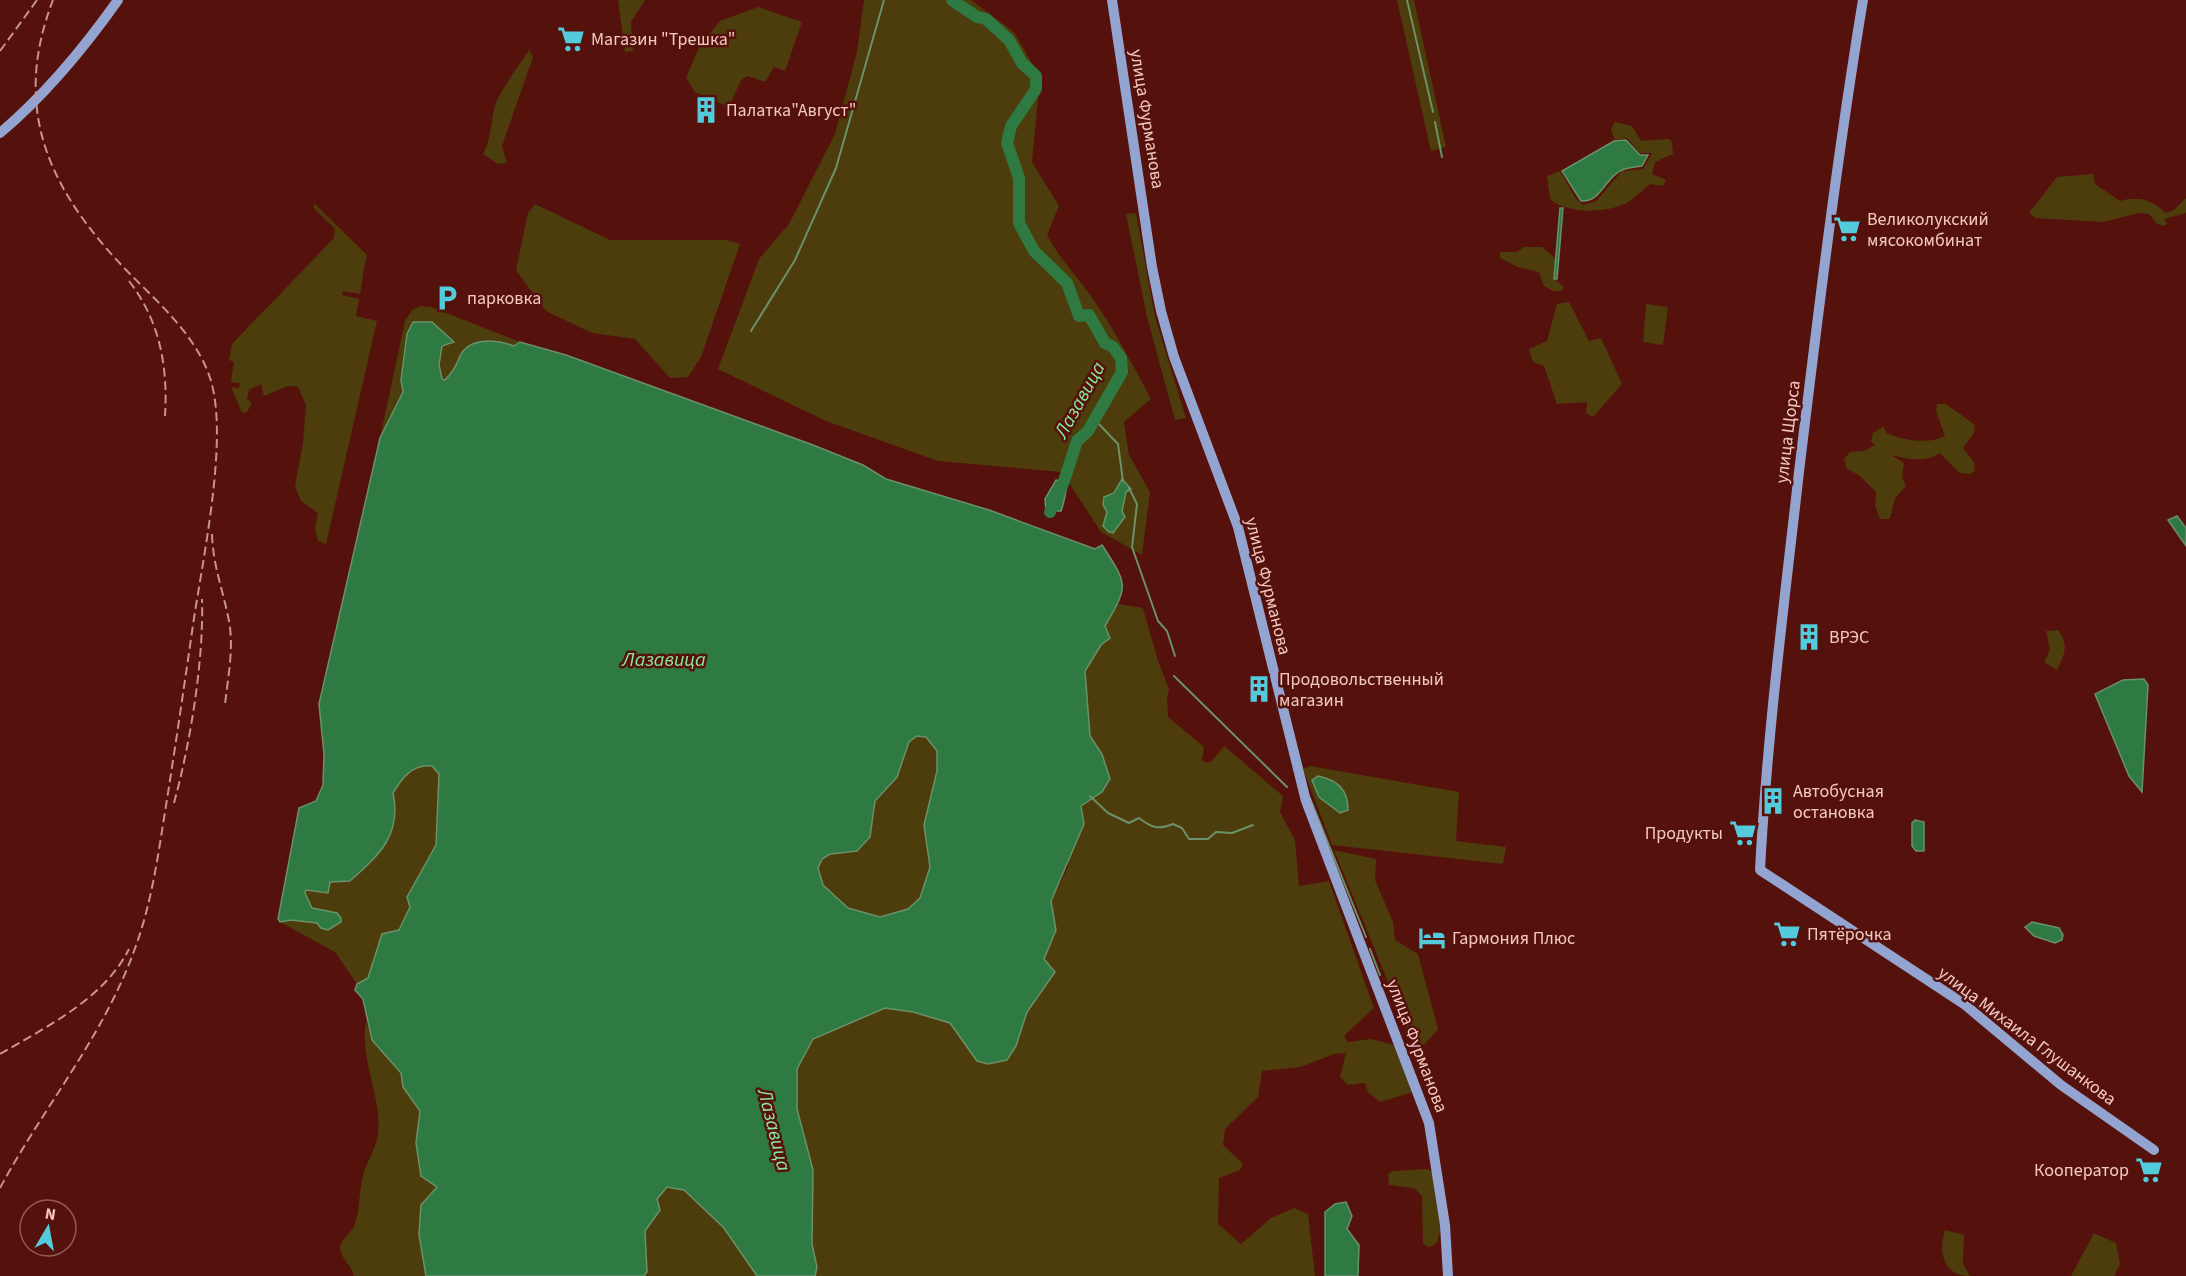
<svg xmlns="http://www.w3.org/2000/svg" width="2186" height="1276" viewBox="0 0 2186 1276" font-family="'Source Sans 3',sans-serif">
	<style>
		.green { fill: #4d3d0c }
		.water { fill: #2f7942; stroke: #6a9168; stroke-width: 1.5; fill-rule: evenodd }
		.lines { fill: none; stroke-linecap: round; stroke-linejoin: round }
		.stream { stroke: #6a9168; stroke-width: 2 }
		.river { stroke: #2f7942; stroke-width: 12 }
		.secondary { stroke: #94a4d1; stroke-width: 10 }
		.rail { stroke: #c7948e; stroke-width: 2; stroke-dasharray: 9 4.5; stroke-linecap: butt }
		.labels { text-anchor: middle; dominant-baseline: central; stroke-width: 5; stroke-linejoin: round; paint-order: stroke }
		.poi-label { font-size: 18px; fill: #f3c8c1; stroke: #55110b; text-anchor: start }
		.street-label { font-size: 18px; fill: #f3c8c1; stroke: #55110b }
		.water-label { font-size: 20px; font-style: italic; fill: #88e99c; stroke: #55110b }
	</style>
	<rect width="100%" height="100%" fill="#55110b"/>
	<path class="green" d="M618 0H645L631 22 633 51 625 52Z
		M864 0H971L1014 32 1040 77 1032 162 1059 206 1047 235C1061 261 1077 276 1093 299 1115 331 1133 365 1151 399L1124 422 1129 455 1150 492 1142 555 1101 532 1062 472 938 461 826 421 718 369 759 259 789 224 835 134 857 52Z
		M1397 0H1414L1446 147 1431 151Z
		M758 7 802 22 785 71 774 67 765 82 748 76 741 80 729 107 695 92 686 78 699 47 720 21Z
		M529 50 533 57 502 146 507 163 498 164 483 154C492 138 490 120 496 103 504 85 518 67 529 50Z
		M1615 122 1632 126 1641 141 1669 139 1672 143 1673 154 1655 162 1652 174 1666 180 1663 186 1650 184C1643 189 1636 197 1628 202 1607 214 1567 214 1550 199L1547 176 1560 171 1576 199 1583 205 1596 201 1622 171 1643 169 1652 153H1640L1627 138 1615 140 1611 129Z
		M2093 174 2095 184 2120 201C2137 196 2153 199 2165 213L2174 210 2186 198V213L2164 219 2167 223 2165 226 2157 224 2149 214 2139 213 2103 222 2036 218 2029 213 2057 177Z
		M315 204 367 255C363 269 363 281 360 294L343 291 342 295 359 299 356 316 377 321 326 544 318 541 315 529 318 513 301 501 295 486 303 443 306 405 298 387 288 386 264 396 261 384 249 390 247 399 252 403 247 412 242 413 231 387 239 388 240 383 231 382 234 362 229 360 232 344 334 238 335 229 313 207Z
		M535 204 610 240H727L740 244 701 357 688 377 670 378 635 339 592 333 546 311 516 270 528 213Z
		M1136 213 1155 317 1186 418 1175 420 1147 317 1126 214Z
		M1524 247H1542L1556 259 1554 279 1564 287 1561 291H1553L1544 286 1539 272 1518 267 1500 258V252H1517Z
		M1569 302 1589 341 1601 338 1622 384 1593 417 1586 413 1587 402 1557 404 1544 366 1533 362 1529 349 1547 341 1557 304Z
		M1646 304 1668 307 1663 345 1643 342Z
		M420 306 431 307 520 342 514 346 496 340 460 356 458 365 445 380 442 379 439 365 442 346 451 344 432 322 401 380 403 392 380 438 405 321 412 310Z
		M1937 404H1946L1975 425 1974 433 1963 448 1974 462 1975 471 1970 474 1960 473 1940 453C1926 463 1906 459 1891 455L1904 463 1902 478 1906 486 1895 498 1890 519H1880L1875 505 1876 492 1859 475 1847 469 1844 459 1850 452 1864 451 1875 445 1871 441 1873 433 1884 426 1886 433C1902 440 1929 445 1945 436L1936 411Z
		M1118 604 1143 608 1158 661 1169 689 1167 697 1168 717 1204 747 1202 760 1207 763 1213 760 1224 746 1283 796 1280 812 1295 840 1299 886 1329 881 1374 1008 1344 1036 1348 1042 1371 1039 1394 1045 1413 1092 1380 1102 1368 1092 1365 1083 1348 1085 1340 1077 1346 1053 1334 1054 1300 1067 1262 1071 1258 1097 1225 1129 1223 1145 1243 1164 1240 1170 1219 1178 1218 1224 1241 1244 1271 1218 1294 1208 1308 1214 1315 1276H815L817 1267 812 1244 813 1170 797 1109V1069L813 1039 885 1008 913 1012 950 1023 977 1061 988 1064 1007 1059 1016 1046 1027 1012 1045 987 1044 959 1056 930 1051 901 1068 867 1080 806 1102 792V755L1090 736 1085 671 1101 645 1110 638 1105 626Z
		M2058 630C2069 644 2065 654 2057 670L2044 662 2050 650 2046 631Z
		M917 736 926 737 937 751V771L924 825 930 867 920 898 908 909 880 917 848 908 823 885 818 868 822 859 830 854 857 851 870 837 875 801 897 777 909 742Z
		M420 765 431 766 439 774 436 845 407 897 410 907 399 930 382 934 368 979 357 984 335 952 280 922 291 920 317 923 321 928 337 913 312 908 305 893 307 890 313 892 330 882 351 881C378 855 403 834 393 794L403 777Z
		M1310 766 1459 792 1456 841 1506 847 1503 864 1332 845 1303 769Z
		M1334 850 1376 859 1375 880 1393 922 1395 940 1418 954 1438 1029 1424 1045 1413 1043Z
		M366 1021 372 1040 401 1073 403 1087 420 1111 416 1143 437 1187 419 1235 426 1276H354C351 1264 341 1259 340 1248 340 1239 351 1234 354 1226 361 1208 358 1198 362 1181 364 1165 376 1150 378 1134 382 1096 359 1059 366 1021Z
		M1428 1169 1434 1173 1441 1229 1436 1244 1429 1247 1423 1244 1422 1196 1414 1188 1389 1185 1388 1174 1393 1171Z
		M667 1187 684 1189 724 1228 757 1276H644L647 1272 645 1231 660 1210 657 1199Z
		M1945 1230 1964 1235 1963 1264 1970 1276C1943 1276 1938 1252 1945 1230Z
		M2094 1233 2116 1243 2120 1264 2114 1276H2071Z"/>
	<path class="water" d="M1626 140 1640 155H1648L1642 166C1636 167 1628 167 1622 170 1605 177 1601 203 1581 201L1562 171 1614 141Z
		M1560 208H1563L1557 279H1554Z
		M413 322H432L454 342 442 346 439 365 442 379 445 380C453 372 456 366 460 356 470 336 498 340 514 346L520 342 566 355 813 445 863 465 886 479 989 510 1095 549 1102 545C1128 585 1129 585 1105 626L1110 638 1101 645 1085 671 1090 736 1102 754 1110 779 1102 792 1081 806 1084 824 1051 901 1056 930 1044 959 1055 972 1027 1012 1016 1046 1007 1060 988 1064 977 1061 950 1023 913 1012 885 1008 813 1039 797 1069V1109L813 1170 812 1244 817 1267 815 1276H757L724 1228 684 1190 667 1187 657 1199 660 1210 645 1231 647 1272 644 1276H426L419 1235 421 1205 437 1187 421 1176 416 1143 420 1111 403 1087 401 1073 372 1040 363 999 355 990 357 984 368 978 382 934 399 930 410 907 407 897 436 845 439 774 432 766C412 764 402 778 393 793 402 835 379 855 350 881L330 882 328 893 306 890 305 893 312 908 337 913 341 918V922L328 930 321 928 317 923 291 920 280 922 278 919 299 808 316 801 323 785 324 754 319 704 380 438 403 392 401 380 407 334ZM917 736 926 737 937 751V771L924 825 930 867 920 898 908 909 880 917 848 908 823 885 818 868 822 859 830 854 857 851 870 837 875 801 897 777 909 742Z
		M1122 479 1131 489 1126 492 1122 511 1125 517 1113 533 1109 532 1103 526 1107 512 1103 505 1104 497 1114 493Z
		M1056 480 1068 483C1065 492 1065 501 1061 511H1046L1045 499Z
		M2177 516 2186 528V546L2168 520Z
		M2144 679 2148 685 2142 792 2129 776 2095 694 2123 680Z
		M1318 776C1337 780 1348 789 1348 810L1340 813 1319 797 1312 780Z
		M1915 820 1924 822V851H1916L1912 846V823Z
		M2032 922 2059 928 2063 935 2062 940 2055 943 2034 936 2025 927Z
		M1346 1202 1352 1216 1347 1229 1359 1245 1358 1276H1325V1212L1335 1204Z"/>
	<g class="lines">
		<path class="stream" d="M1407 0 1433 112
			M1435 122 1442 157
			M751 331 795 260 836 168 884 0
			M1095 420 1118 444 1123 481
			M1129 488 1137 504 1132 547 1158 621 1167 631 1175 656
			M1174 676 1287 787
			M1090 796 1108 813 1129 823 1139 818C1152 828 1158 830 1173 824L1182 828 1189 839H1208L1216 832 1232 833 1253 825
			M1310 798 1366 937
			M1370 949 1380 975"/>
		<path class="river" d="M952 0 977 17 986 19 1009 40 1022 63 1036 76V89L1011 126 1007 143 1019 178V223L1034 251 1067 283 1079 316 1089 315 1105 343 1113 347 1121 358 1122 372 1088 431 1077 441 1064 481 1050 512"/>
		<path class="secondary" d="M1112 0 1152 267 1161 311 1174 357 1238 527 1306 801 1429 1123 1445 1225 1448 1276
			M1863 0C1837 157 1818 314 1799 472 1784 605 1767 736 1760 870L1964 1004 2061 1085 2154 1150
			M0 133C45 95 84 48 118 0"/>
		<path class="rail" d="M0 51 37 0
			M129 281C160 321 168 367 165 416
			M212 534C213 566 223 590 229 621 234 648 228 677 225 704
			M174 803C190 745 204 660 202 599
			M0 1054C46 1027 104 999 129 949
			M0 1188C43 1108 103 1037 134 951 150 909 157 863 164 818 174 756 183 694 192 632 201 566 229 443 211 381 198 338 161 305 130 274 51 193 10 112 53 0"/>
	</g>
	<defs>
		<symbol id="supermarket-bare" viewBox="-9 -9 18 18"><path d="M-6-5.5h2.5l.6 2H6L4.5 2H-2.5L-4.4-4H-6ZM-1.5 3.2a1.3 1.3 0 1 0 .1 0ZM3 3.2a1.3 1.3 0 1 0 .1 0Z" fill="#54cadd" stroke="#55110b" stroke-width="2.5" paint-order="stroke"/></symbol>
		<symbol id="building-bare" viewBox="-9 -9 18 18"><path d="M-4-6H4V6H1V3H-1V6H-4ZM-2.5-4.3h1.7v1.8h-1.7ZM.8-4.3h1.7v1.8H.8ZM-2.5-1h1.7V.8h-1.7ZM.8-1h1.7V.8H.8Z" fill="#54cadd" stroke="#55110b" stroke-width="2.5" paint-order="stroke"/></symbol>
		<symbol id="parking-bare" viewBox="-9 -9 18 18"><path d="M-3.5-5.5H1a3.5 3.5 0 0 1 0 7H-1V5.5H-3.5ZM-1-3.4V-.6H.8a1.4 1.4 0 0 0 0-2.8Z" fill="#54cadd" stroke="#55110b" stroke-width="2.5" paint-order="stroke"/></symbol>
		<symbol id="hotel-bare" viewBox="-9 -9 18 18"><path d="M-6-4.5h1.5V1H6V5H4.5V3h-9V5H-6ZM-4 0a1.8 1.8 0 1 1 3.6 0ZM.5 0V-2.5h3Q6-2.5 6 0Z" fill="#54cadd" stroke="#55110b" stroke-width="2.5" paint-order="stroke"/></symbol>
	</defs>
	<g fill-rule="evenodd">
		<use href="#supermarket-bare" x="552" y="20" width="38" height="38"/>
		<use href="#building-bare" x="687" y="91" width="38" height="38"/>
		<use href="#supermarket-bare" x="1828" y="210" width="38" height="38"/>
		<use href="#parking-bare" x="428" y="279" width="38" height="38"/>
		<use href="#building-bare" x="1790" y="618" width="38" height="38"/>
		<use href="#building-bare" x="1240" y="670" width="38" height="38"/>
		<use href="#building-bare" x="1754" y="782" width="38" height="38"/>
		<use href="#supermarket-bare" x="1724" y="814" width="38" height="38"/>
		<use href="#supermarket-bare" x="1768" y="915" width="38" height="38"/>
		<use href="#hotel-bare" x="1413" y="919" width="38" height="38"/>
		<use href="#supermarket-bare" x="2130" y="1151" width="38" height="38"/>
	</g>
	<g class="labels">
		<g class="poi-label">
			<text x="591" y="39">Магазин "Трешка"</text>
			<text x="726" y="110">Палатка"Август"</text>
			<text x="1867" y="219">Великолукский<tspan x="1867" dy="21">мясокомбинат</tspan></text>
			<text x="467" y="298">парковка</text>
			<text x="1829" y="637">ВРЭС</text>
			<text x="1279" y="679">Продовольственный<tspan x="1279" dy="21">магазин</tspan></text>
			<text x="1793" y="791">Автобусная<tspan x="1793" dy="21">остановка</tspan></text>
			<text x="1723" y="833" text-anchor="end">Продукты</text>
			<text x="1807" y="934">Пятёрочка</text>
			<text x="1452" y="938">Гармония Плюс</text>
			<text x="2129" y="1170" text-anchor="end">Кооператор</text>
		</g>
		<g class="street-label">
			<text transform="translate(1147 119) rotate(81)">улица Фурманова</text>
			<text transform="translate(1788 432) rotate(-83)">улица Щорса</text>
			<text transform="translate(1268 586) rotate(76)">улица Фурманова</text>
			<text transform="translate(2027 1036) rotate(37)">улица Михаила Глушанкова</text>
			<text transform="translate(1417 1046) rotate(69)">улица Фурманова</text>
		</g>
		<g class="water-label">
			<text transform="translate(1080 400) rotate(-61)">Лазавица</text>
			<text x="664" y="660">Лазавица</text>
			<text transform="translate(774 1130) rotate(76)">Лазавица</text>
		</g>
	</g>
	<g transform="translate(48 1228) rotate(10)"><circle r="28" fill="#55110b" stroke="#945a54" stroke-width="1.5"/>
	<path d="M0-4.5L10 22L0 15L-10 22Z" fill="#54cadd"/>
	<text y="-9" font-size="16" font-weight="bold" text-anchor="middle" fill="#f3c8c1">N</text>
	</g>
</svg>
